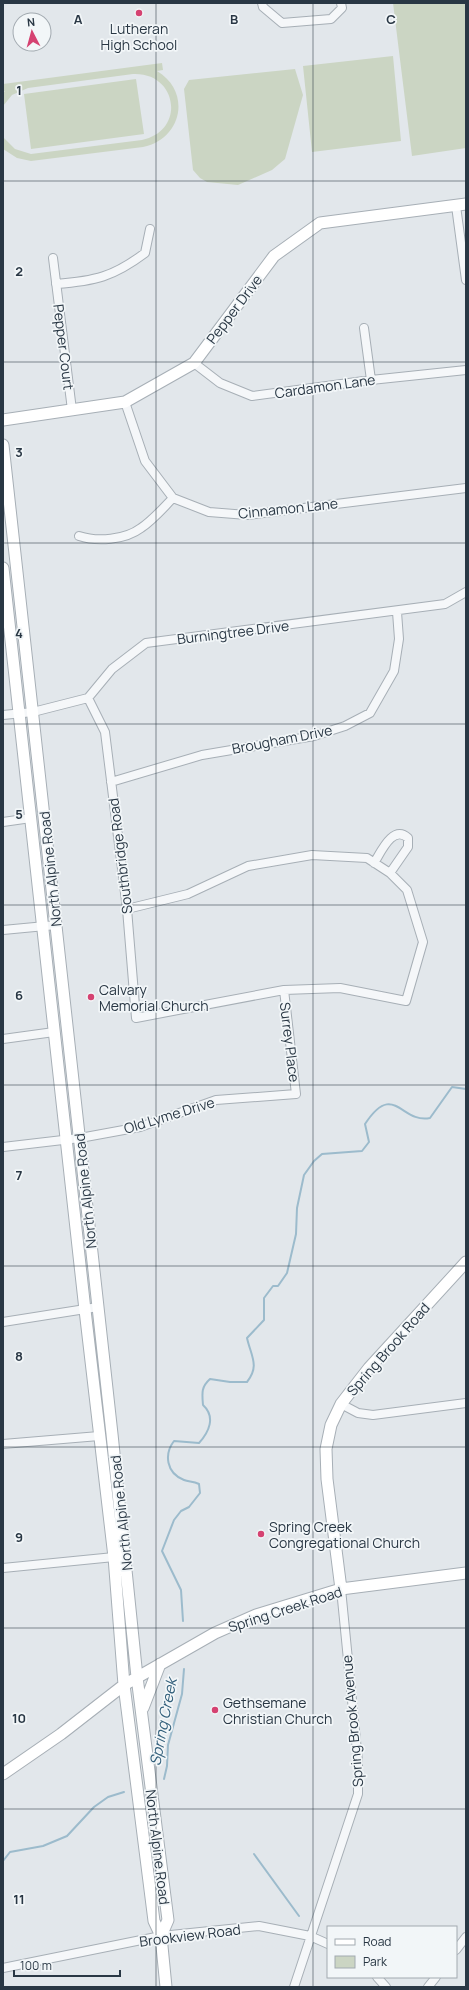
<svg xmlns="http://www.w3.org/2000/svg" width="469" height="1990" viewBox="0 0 469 1990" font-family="Manrope,sans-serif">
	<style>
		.green { fill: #cbd5c3 }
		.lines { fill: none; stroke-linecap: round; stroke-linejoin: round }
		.stream { stroke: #9cbbcc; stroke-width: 2 }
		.street-casing { stroke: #a7afb6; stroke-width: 10 }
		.secondary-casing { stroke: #a7afb6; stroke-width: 13 }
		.street { stroke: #f5f7f9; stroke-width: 8 }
		.secondary { stroke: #fff; stroke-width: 11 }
		.grid { fill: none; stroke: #293744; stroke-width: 1; stroke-opacity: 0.55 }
		.poi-dot { fill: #d54271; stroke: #f2f6f8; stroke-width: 1.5 }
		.labels { text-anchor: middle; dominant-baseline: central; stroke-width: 3.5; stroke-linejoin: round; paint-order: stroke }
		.poi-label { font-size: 14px; fill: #293744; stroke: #f2f6f8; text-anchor: start }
		.street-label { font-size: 14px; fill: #293744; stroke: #f2f6f8 }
		.water-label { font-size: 15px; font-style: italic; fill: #315e7a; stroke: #f2f6f8 }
		.grid-label { font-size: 13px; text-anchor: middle; font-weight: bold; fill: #293744; stroke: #f2f6f8; stroke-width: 3.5; stroke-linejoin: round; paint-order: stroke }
	</style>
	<rect width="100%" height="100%" fill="#e2e7eb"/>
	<path class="green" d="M393 3H466V148L412 156Z
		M393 56 401 141 312 152 303 66Z
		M162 63 163 70 157 71C192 92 182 139 143 147L31 161 17 158 3 149V137L15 149 31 154 142 140C186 131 178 72 133 74L28 88 12 95 3 106V93L5 91H3V84Z
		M295 69 303 95 285 159 272 170 238 185 207 182 200 178 193 170 184 89 189 80Z
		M136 79 144 134 31 149 24 94Z"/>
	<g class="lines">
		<path class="stream" d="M183 1621 181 1590 162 1551 174 1520 181 1511 189 1507 200 1493 199 1484C193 1481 189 1482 184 1480 166 1473 164 1454 174 1441L199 1443C209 1432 216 1417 203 1405 202 1393 201 1387 210 1379L230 1382H247C260 1366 251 1356 247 1338L264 1320V1298L273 1286H278L287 1273 296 1234 297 1208 304 1175 314 1161 322 1154 362 1151 369 1142 365 1124C394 1080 401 1124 430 1118L452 1087 466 1089
			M164 1779 167 1766 168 1745 182 1694 184 1669
			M254 1854 299 1916
			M3 1861 10 1852 43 1846 67 1836 94 1807 108 1797 124 1792"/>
		<defs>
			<path id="street" d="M262 3 263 7 282 23 331 19 342 8 341 3
				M456 206 466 280
				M53 258 72 410
				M56 284C95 281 113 277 145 253L150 229
				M364 328 371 380
				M194 363 220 383 252 396 371 380 466 370
				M125 402 145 461 173 498 209 512 247 515 466 488
				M79 536C97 542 125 540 141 528 153 520 163 508 173 498
				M88 698 105 732 127 909 136 1018 284 990 340 988 406 1001 423 942 407 890 390 873 367 858 312 855 248 866 188 894 127 909
				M3 715 33 712 88 698 112 669 146 643 445 604 466 592
				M111 782 202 755 314 736 345 726 370 713 394 671 399 639 397 612
				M3 822 31 818
				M374 863C381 852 393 824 408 838V847L390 873
				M3 930 56 925
				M3 1039 54 1032
				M3 1147 80 1138 140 1127 216 1100 296 1094 284 990
				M3 1322 98 1307
				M341 1404 358 1413 373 1415 466 1403
				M3 1444 99 1436
				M3 1568 114 1557
				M456 1950 466 1937
				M3 1968 161 1936 259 1926 310 1936 328 1944
				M377 1977 386 1987
				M294 1987 358 1794V1761L341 1589
				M428 1987 436 1977"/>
			<path id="secondary" d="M3 420 125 402 194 363 274 256 320 223 466 204
				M3 445 112 1434 137 1677 168 1920 161 1936
				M3 568 85 1310 114 1557 124 1685 154 1921 161 1936 166 1987
				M341 1589 327 1479 326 1449 331 1425 341 1404 369 1368 466 1262
				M143 1708 160 1664
				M3 1774 61 1734 124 1685 215 1633 256 1615 341 1589 466 1573"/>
		</defs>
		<use href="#street" class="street-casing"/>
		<use href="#secondary" class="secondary-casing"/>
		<use href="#street" class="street"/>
		<use href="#secondary" class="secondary"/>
	</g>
	<path class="grid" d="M156 3V1987M313 3V1987M3 181H466M3 362H466M3 543H466M3 724H466M3 905H466M3 1085H466M3 1266H466M3 1447H466M3 1628H466M3 1809H466"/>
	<g class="poi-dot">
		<circle cx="139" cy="13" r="4"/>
		<circle cx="91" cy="997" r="4"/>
		<circle cx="261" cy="1534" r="4"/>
		<circle cx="215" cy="1710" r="4"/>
	</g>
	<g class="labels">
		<g class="poi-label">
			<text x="139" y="28" text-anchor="middle">Lutheran<tspan x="139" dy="16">High School</tspan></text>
			<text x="99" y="989">Calvary<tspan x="99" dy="16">Memorial Church</tspan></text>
			<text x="269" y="1526">Spring Creek<tspan x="269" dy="16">Congregational Church</tspan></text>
			<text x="223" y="1702">Gethsemane<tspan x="223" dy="16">Christian Church</tspan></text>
		</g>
		<g class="street-label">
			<text transform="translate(234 309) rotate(-53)">Pepper Drive</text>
			<text transform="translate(64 347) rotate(83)">Pepper Court</text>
			<text transform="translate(325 386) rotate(-8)">Cardamon Lane</text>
			<text transform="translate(288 508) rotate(-6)">Cinnamon Lane</text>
			<text transform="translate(233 632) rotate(-7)">Burningtree Drive</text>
			<text transform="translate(282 739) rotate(-11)">Brougham Drive</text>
			<text transform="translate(120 856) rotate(-97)">Southbridge Road</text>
			<text transform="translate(50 869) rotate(-96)">North Alpine Road</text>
			<text transform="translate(290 1042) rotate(83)">Surrey Place</text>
			<text transform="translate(169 1115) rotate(-17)">Old Lyme Drive</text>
			<text transform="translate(85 1191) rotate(-96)">North Alpine Road</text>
			<text transform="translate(388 1349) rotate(-49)">Spring Brook Road</text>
			<text transform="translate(121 1513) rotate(-96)">North Alpine Road</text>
			<text transform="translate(285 1609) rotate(-18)">Spring Creek Road</text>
			<text transform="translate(352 1721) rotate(-95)">Spring Brook Avenue</text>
			<text transform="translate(158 1847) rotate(83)">North Alpine Road</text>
			<text transform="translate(190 1935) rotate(-7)">Brookview Road</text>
		</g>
		<g class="water-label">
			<text transform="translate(163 1722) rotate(-79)">Spring Creek</text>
		</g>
	</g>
	<g class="grid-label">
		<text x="78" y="24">A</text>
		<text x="234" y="24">B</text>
		<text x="391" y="24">C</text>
		<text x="19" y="95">1</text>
		<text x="19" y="276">2</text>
		<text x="19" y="457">3</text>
		<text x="19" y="638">4</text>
		<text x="19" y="819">5</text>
		<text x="19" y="1000">6</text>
		<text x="19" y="1180">7</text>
		<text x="19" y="1361">8</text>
		<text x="19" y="1542">9</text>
		<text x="19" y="1723">10</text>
		<text x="19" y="1904">11</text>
	</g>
	<rect width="469" height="1990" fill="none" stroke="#293744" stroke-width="8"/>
	<rect x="327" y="1926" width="130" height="52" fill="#f2f6f8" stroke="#a2aab0"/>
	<rect x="335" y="1939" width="20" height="6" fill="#ffffff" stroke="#a2aab0"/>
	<text x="363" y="1946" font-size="12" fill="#293744">Road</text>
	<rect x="335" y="1956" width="20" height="12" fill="#cbd5c3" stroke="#a2aab0"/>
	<text x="363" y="1966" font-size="12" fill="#293744">Park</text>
	<g transform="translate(32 32) rotate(354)"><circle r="19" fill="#f2f6f8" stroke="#a2aab0"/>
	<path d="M0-3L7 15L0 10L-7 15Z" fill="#d54271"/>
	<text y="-6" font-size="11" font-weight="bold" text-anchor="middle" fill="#293744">N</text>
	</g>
	<path d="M14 1970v6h106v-6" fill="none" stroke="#293744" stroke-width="2"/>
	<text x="20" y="1970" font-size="12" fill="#293744" stroke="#f2f6f8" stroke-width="3" paint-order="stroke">100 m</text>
</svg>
